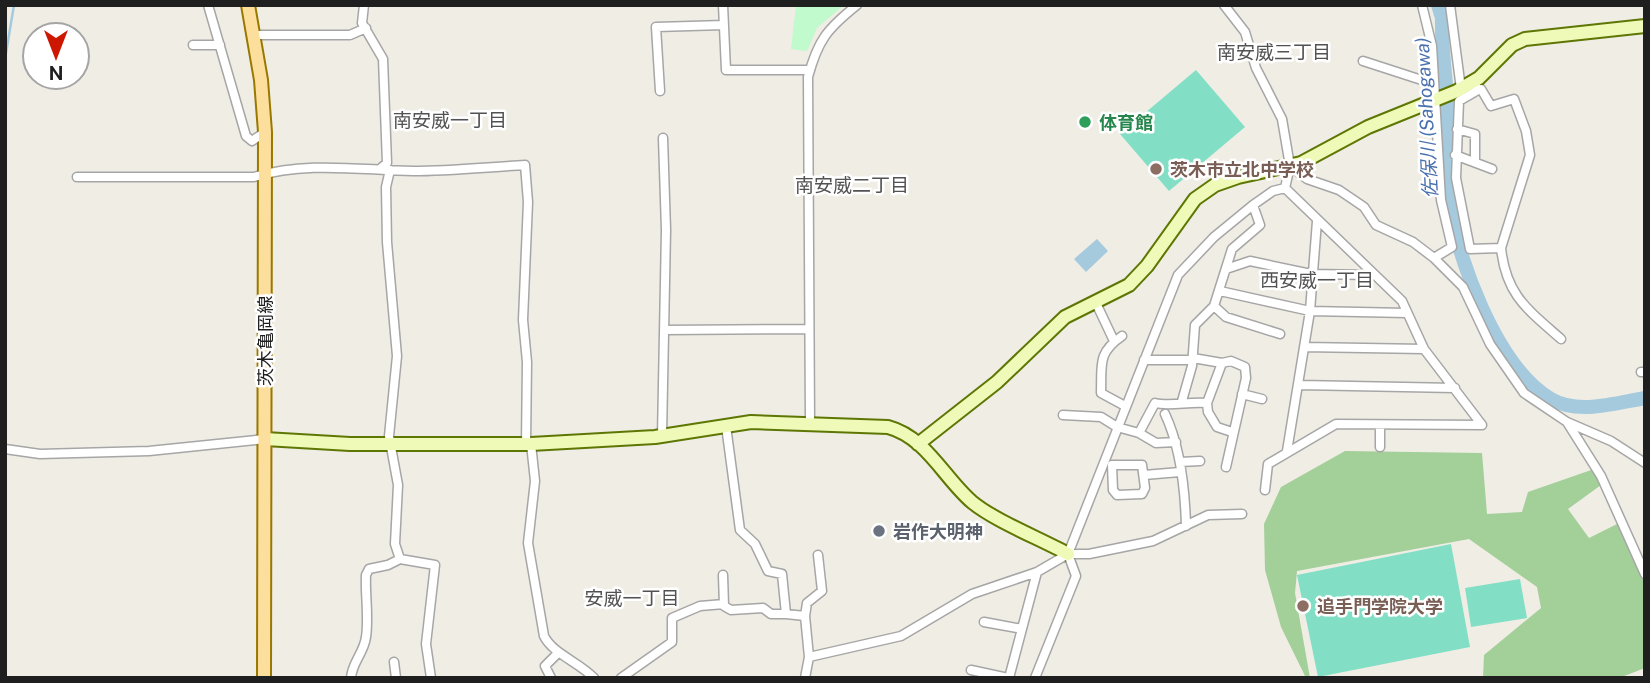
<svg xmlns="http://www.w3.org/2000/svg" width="1650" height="683" viewBox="0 0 1650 683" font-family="'Public Sans','Noto Sans JP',sans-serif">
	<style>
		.forest { fill: #a3cf99 }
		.park { fill: #c1facc }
		.pitch { fill: #82dfc6 }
		.water { fill: #a5cadd }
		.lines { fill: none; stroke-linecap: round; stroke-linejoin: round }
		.stream { stroke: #a5cadd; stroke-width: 2.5 }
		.river { stroke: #a5cadd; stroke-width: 14 }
		.street-casing { stroke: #a6a6a6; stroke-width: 11 }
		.secondary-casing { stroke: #5e7704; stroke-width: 16 }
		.primary-casing { stroke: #997800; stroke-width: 16 }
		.street { stroke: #fff; stroke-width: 8 }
		.secondary { stroke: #effab8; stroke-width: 12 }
		.primary { stroke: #fcde9d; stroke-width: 12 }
		.leisure-dot { fill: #2e9e5b; stroke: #fff; stroke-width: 2.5 }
		.education-dot { fill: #8d6e63; stroke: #fff; stroke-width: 2.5 }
		.worship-dot { fill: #6b7280; stroke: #fff; stroke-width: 2.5 }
		.labels { text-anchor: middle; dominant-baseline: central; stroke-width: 5; stroke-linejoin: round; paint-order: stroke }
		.leisure-label { font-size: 18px; font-weight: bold; fill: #27864d; stroke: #fff; text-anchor: start }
		.education-label { font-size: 18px; font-weight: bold; fill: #785e54; stroke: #fff; text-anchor: start }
		.street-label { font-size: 18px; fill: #1f1f1f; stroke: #fff }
		.worship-label { font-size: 18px; font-weight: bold; fill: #5b616d; stroke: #fff; text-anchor: start }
		.neighbourhood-label { font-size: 19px; fill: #525252; stroke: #fff }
		.water-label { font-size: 19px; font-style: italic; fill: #4a71af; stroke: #fff }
	</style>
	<rect width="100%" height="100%" fill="#f0ede5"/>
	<path class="forest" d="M1345 451 1482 453 1487 514 1522 512 1528 492 1594 469 1601 485 1568 509 1589 538 1619 523 1645 584V668L1619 678H1483L1484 655 1541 608 1537 587 1469 539 1297 571 1295 593 1310 678H1306L1281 627 1265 570 1264 524 1281 487Z"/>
	<path class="park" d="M796 5H844L817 28 807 51 791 49Z"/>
	<path class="pitch" d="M1196 70 1245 127 1169 191 1120 134Z
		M1451 544 1470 647 1318 677 1297 575Z
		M1520 579 1527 618 1471 627 1465 588Z"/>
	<path class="water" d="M1097 239 1108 251 1086 272 1074 259Z"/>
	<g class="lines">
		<path class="stream" d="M5 59 14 5"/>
		<path class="river" d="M1438 5 1442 18C1441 50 1447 82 1448 114 1448 141 1443 167 1447 194 1456 254 1495 366 1551 399 1578 415 1616 403 1645 398"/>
		<defs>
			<path id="street" d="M208 5 246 136 252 141 265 132
				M364 5 362 23 383 59 387 163 382 167
				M723 5 726 70H809
				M1224 5 1245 32 1256 68 1282 119 1290 166 1307 179 1339 190 1364 207 1376 225 1413 242 1434 258
				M1422 5 1432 46 1441 200 1452 247 1434 258 1463 287 1490 344 1524 393 1567 422 1611 441 1645 463
				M1450 5 1461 89
				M253 35H350L366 28
				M193 45H220
				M1363 61 1434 84
				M1473 81 1478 90 1459 101 1456 178 1470 249 1501 248C1506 295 1527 309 1561 339
				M1478 90 1481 89 1491 106 1514 99 1526 131 1530 155 1501 248
				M660 91 656 27 724 25
				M1457 129 1475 134V162
				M1455 155 1492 169
				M390 170 386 187 387 242 397 356 389 436 398 485 395 544 400 559 435 565 426 644 431 678
				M77 177H254C307 161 359 170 413 171 449 171 488 167 525 165L528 202 523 320 527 362 526 444
				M1285 188 1290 166
				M1226 269 1250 261 1311 274 1372 275
				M1220 291 1310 311 1407 313
				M1096 303 1114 341
				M1214 306 1226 317 1280 334
				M665 330 809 329
				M1122 336C1097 353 1102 365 1101 393L1125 406
				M1304 347 1424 349
				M1193 358 1222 363
				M1144 360H1193
				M1641 372H1645
				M1300 385 1455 388
				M1242 394 1262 399
				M1182 401 1192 366 1195 325 1214 306 1232 249 1260 225 1253 205
				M1207 403 1222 363 1231 361 1245 367 1246 378 1226 467
				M1165 414C1181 448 1185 489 1186 526
				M1063 415 1101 417 1117 427 1139 433 1156 443 1176 442
				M810 422 808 77C818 40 827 29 857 5
				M1567 422 1601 476 1645 574
				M726 426 740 530 755 544 768 571 782 574 786 614 805 616 809 657
				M1139 433 1155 403C1170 407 1190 401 1207 403L1208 412 1217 427 1232 432
				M662 436 666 230 663 138
				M531 444 535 481 528 543 544 636C553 654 579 662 594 678
				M1380 447V425
				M5 449 40 454 149 451 265 439
				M1287 451 1310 311 1317 221
				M1180 462 1200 461
				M1112 465H1142L1145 488 1142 494 1117 495 1113 490Z
				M1144 475 1180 472
				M1265 490 1268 464 1336 424 1482 425 1424 349 1402 301 1285 188
				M1068 554H1089L1153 541 1208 515 1242 514
				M723 575 724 606 731 610 763 608 771 614H786
				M805 616 807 603 822 591 818 555
				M984 622 1022 629
				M394 662 396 678
				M971 670 1008 678
				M351 678C352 662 364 653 366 637 369 616 365 595 366 575L369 569 388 565 400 559
				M551 678 545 666 558 653
				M621 678 672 642V618L700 606 724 604
				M805 678 809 657 901 636 972 594 1037 572 1068 554 1178 275 1214 237 1253 205 1273 191 1285 188
				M1009 678 1037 572
				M1035 678 1076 576 1068 554"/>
			<path id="secondary" d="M265 439 350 444H531L655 437 751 422 888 427C926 437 944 478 972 502 995 521 1041 539 1068 554
				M918 444 997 382 1065 317 1129 285 1147 266 1195 199 1215 185 1238 177 1301 163 1368 127 1457 91 1479 78 1512 45 1525 39 1645 26"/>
			<path id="primary" d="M248 5 261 80 265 132 264 678"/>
		</defs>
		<use href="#street" class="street-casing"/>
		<use href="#secondary" class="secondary-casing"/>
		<use href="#primary" class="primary-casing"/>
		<use href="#street" class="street"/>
		<use href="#secondary" class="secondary"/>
		<use href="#primary" class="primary"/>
	</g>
	<circle class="leisure-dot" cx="1085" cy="122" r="7"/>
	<g class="education-dot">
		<circle cx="1156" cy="169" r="7"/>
		<circle cx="1303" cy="606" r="7"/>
	</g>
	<circle class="worship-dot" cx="879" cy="531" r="7"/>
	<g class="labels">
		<g class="leisure-label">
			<text x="1099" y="122">体育館</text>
		</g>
		<g class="education-label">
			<text x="1170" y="169">茨木市立北中学校</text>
			<text x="1317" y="606">追手門学院大学</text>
		</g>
		<g class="street-label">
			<text transform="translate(265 341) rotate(-90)">茨木亀岡線</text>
		</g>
		<g class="worship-label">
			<text x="893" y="531">岩作大明神</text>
		</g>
		<g class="neighbourhood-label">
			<text x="1274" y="52">南安威三丁目</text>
			<text x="450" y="120">南安威一丁目</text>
			<text x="852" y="185">南安威二丁目</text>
			<text x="1317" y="280">西安威一丁目</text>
			<text x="632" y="598">安威一丁目</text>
		</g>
		<g class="water-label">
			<text transform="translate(1426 118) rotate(-93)">佐保川 (Sahogawa)</text>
		</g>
	</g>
	<rect width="1650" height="683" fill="none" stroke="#1f1f1f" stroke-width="14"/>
	<g transform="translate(56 56) rotate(180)"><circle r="33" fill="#ffffff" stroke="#a5a5a5" stroke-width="2"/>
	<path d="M0-5L12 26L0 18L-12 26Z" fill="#cd1700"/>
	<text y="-10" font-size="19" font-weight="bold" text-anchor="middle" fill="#1f1f1f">N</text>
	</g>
</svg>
